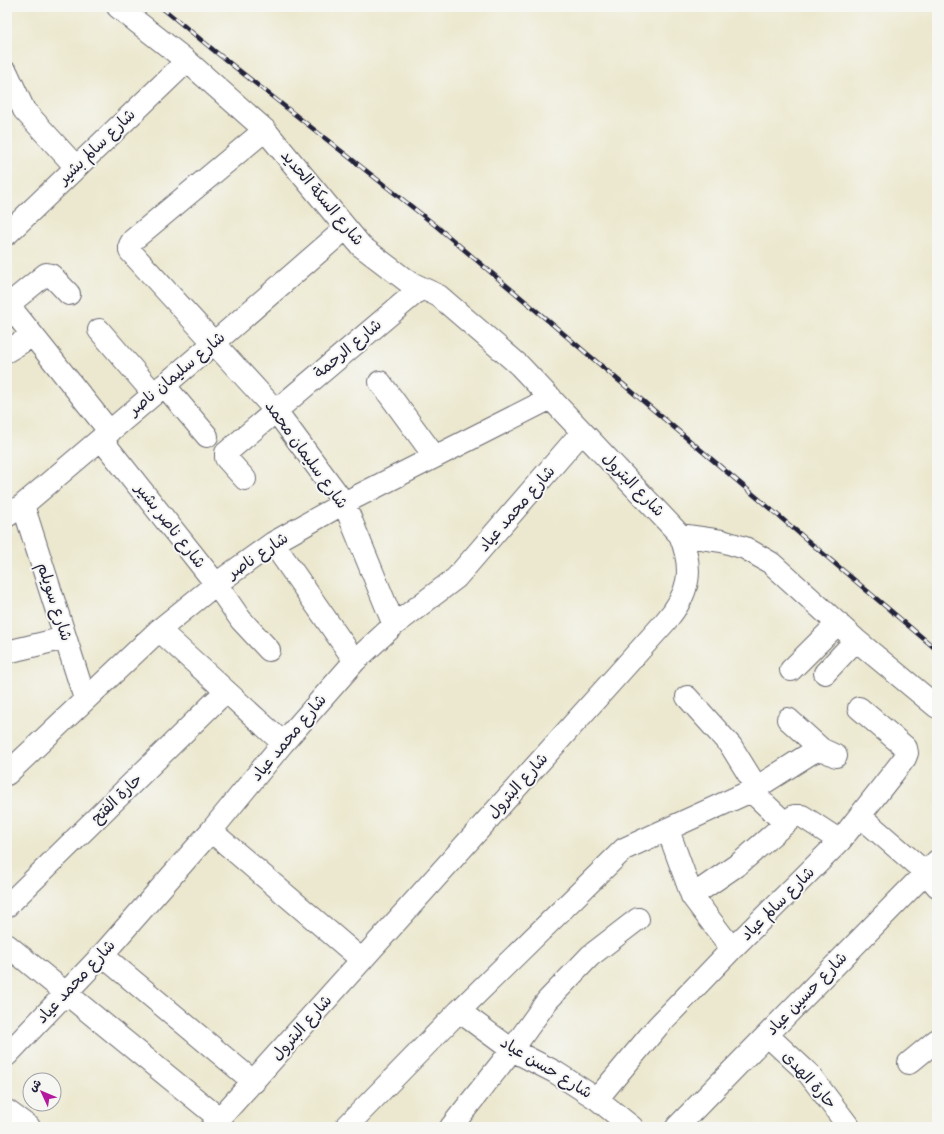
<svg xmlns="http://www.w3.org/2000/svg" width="944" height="1134" viewBox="0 0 944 1134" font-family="Mynerve,'Playpen Sans Arabic',sans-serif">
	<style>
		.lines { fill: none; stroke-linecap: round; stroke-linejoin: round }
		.minor-casing { stroke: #69676f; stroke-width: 24 }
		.minor { stroke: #fff; stroke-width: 22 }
		.rail-casing { stroke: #22223b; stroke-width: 4.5 }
		.rail { stroke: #f6f6f2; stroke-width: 3; stroke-dasharray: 9; stroke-linecap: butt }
		.labels { text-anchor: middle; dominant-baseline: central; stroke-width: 4; stroke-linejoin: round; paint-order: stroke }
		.street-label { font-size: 16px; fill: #22223b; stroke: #f6f6f2 }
	</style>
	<rect width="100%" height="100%" fill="#f6f6f2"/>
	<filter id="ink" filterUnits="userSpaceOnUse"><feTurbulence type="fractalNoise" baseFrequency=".025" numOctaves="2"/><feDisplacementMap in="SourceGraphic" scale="8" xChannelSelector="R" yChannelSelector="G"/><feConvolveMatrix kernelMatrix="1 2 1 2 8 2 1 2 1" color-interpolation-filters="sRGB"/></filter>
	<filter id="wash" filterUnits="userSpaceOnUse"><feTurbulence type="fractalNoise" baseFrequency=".012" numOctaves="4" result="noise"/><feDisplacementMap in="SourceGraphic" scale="16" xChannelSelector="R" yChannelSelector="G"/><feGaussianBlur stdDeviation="0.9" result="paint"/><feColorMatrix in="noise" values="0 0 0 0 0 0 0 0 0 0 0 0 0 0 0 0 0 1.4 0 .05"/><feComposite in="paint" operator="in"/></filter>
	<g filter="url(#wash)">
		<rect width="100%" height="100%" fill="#ece8cf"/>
	</g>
	<g filter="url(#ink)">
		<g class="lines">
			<defs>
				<path id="minor" d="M118 7 187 61 265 130 361 246 407 281 439 296 519 365 680 535C694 570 690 593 665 622L212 1127
					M7 73 24 110 76 167
					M265 130 133 240 130 245V251L276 411 344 503 394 625
					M7 234 187 61
					M7 303 110 432
					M8 305 46 274 51 275 69 294
					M99 330 154 394
					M7 351 32 336
					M380 382 435 457
					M164 385 207 436
					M101 439 216 584 241 620 269 650
					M245 479 226 458V453L421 288
					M23 505 85 699
					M7 516 23 505 214 343 345 229
					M680 535 722 541 745 548 771 563 856 640 937 707
					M273 543 355 661
					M159 630 283 743
					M7 652 65 638
					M791 670 838 623
					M825 673 856 640
					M687 697 731 746 757 788
					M788 719 821 749
					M7 774 159 630 216 584 273 543 344 503 551 398
					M751 791 785 823
					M860 816 926 873 937 886
					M668 830 692 896 732 949
					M211 831 362 960
					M692 896 740 863 794 816H802L840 841
					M7 906 226 691
					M7 945 220 1119
					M102 955 254 1082
					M459 1011 512 1050 555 1072 597 1099 632 1127
					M767 1035 809 1074 849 1127
					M7 1055 102 955 211 831 283 743 355 661 394 625 456 578 582 432
					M909 1063 937 1040
					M597 1099 658 1026 732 949 840 841 905 758 907 753 906 748 859 708
					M7 1111 29 1127
					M346 1127 459 1011 624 849 751 791 811 753 821 749 836 756
					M451 1127 512 1050 547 1001 590 956 638 919
					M677 1127 937 861"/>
			</defs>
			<use href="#minor" class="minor-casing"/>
			<use href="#minor" class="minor"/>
			<defs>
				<path id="rail" d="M161 7 217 53 435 225 937 650"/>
			</defs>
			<use href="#rail" class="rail-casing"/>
			<use href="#rail" class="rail"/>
		</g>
	</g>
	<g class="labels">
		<g class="street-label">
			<text transform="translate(97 147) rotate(-44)">شارع سالم بشير</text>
			<text transform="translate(322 198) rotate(50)">شارع السكة الحديد</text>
			<text transform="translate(348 349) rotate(-40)">شارع الرحمة</text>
			<text transform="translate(177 374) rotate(-40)">شارع سليمان ناصر</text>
			<text transform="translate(306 455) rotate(54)">شارع سليمان محمد</text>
			<text transform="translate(633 485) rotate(46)">شارع البترول</text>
			<text transform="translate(517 509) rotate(-49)">شارع محمد عياد</text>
			<text transform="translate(170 526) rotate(52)">شارع ناصر بشير</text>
			<text transform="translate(258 556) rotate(-34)">شارع ناصر</text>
			<text transform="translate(54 602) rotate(72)">شارع سويلم</text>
			<text transform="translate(289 738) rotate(-50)">شارع محمد عياد</text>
			<text transform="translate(518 786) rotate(-48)">شارع البترول</text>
			<text transform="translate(117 799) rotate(-44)">حارة الفتح</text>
			<text transform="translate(778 904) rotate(-45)">شارع سالم عياد</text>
			<text transform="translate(76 982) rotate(-47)">شارع محمد عياد</text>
			<text transform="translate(807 994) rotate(-46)">شارع حسين عياد</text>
			<text transform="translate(302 1028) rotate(-48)">شارع البترول</text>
			<text transform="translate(546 1068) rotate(31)">شارع حسن عياد</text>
			<text transform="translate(809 1080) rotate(48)">حارة الهدى</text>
		</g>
	</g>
	<rect width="944" height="1134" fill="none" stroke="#f6f6f2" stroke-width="24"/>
	<g transform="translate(42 1092) rotate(314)"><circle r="19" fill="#f6f6f2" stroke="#a1a1a9"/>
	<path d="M0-3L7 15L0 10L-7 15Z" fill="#b5179e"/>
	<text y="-6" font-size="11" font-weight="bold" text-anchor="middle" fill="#22223b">ش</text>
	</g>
</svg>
